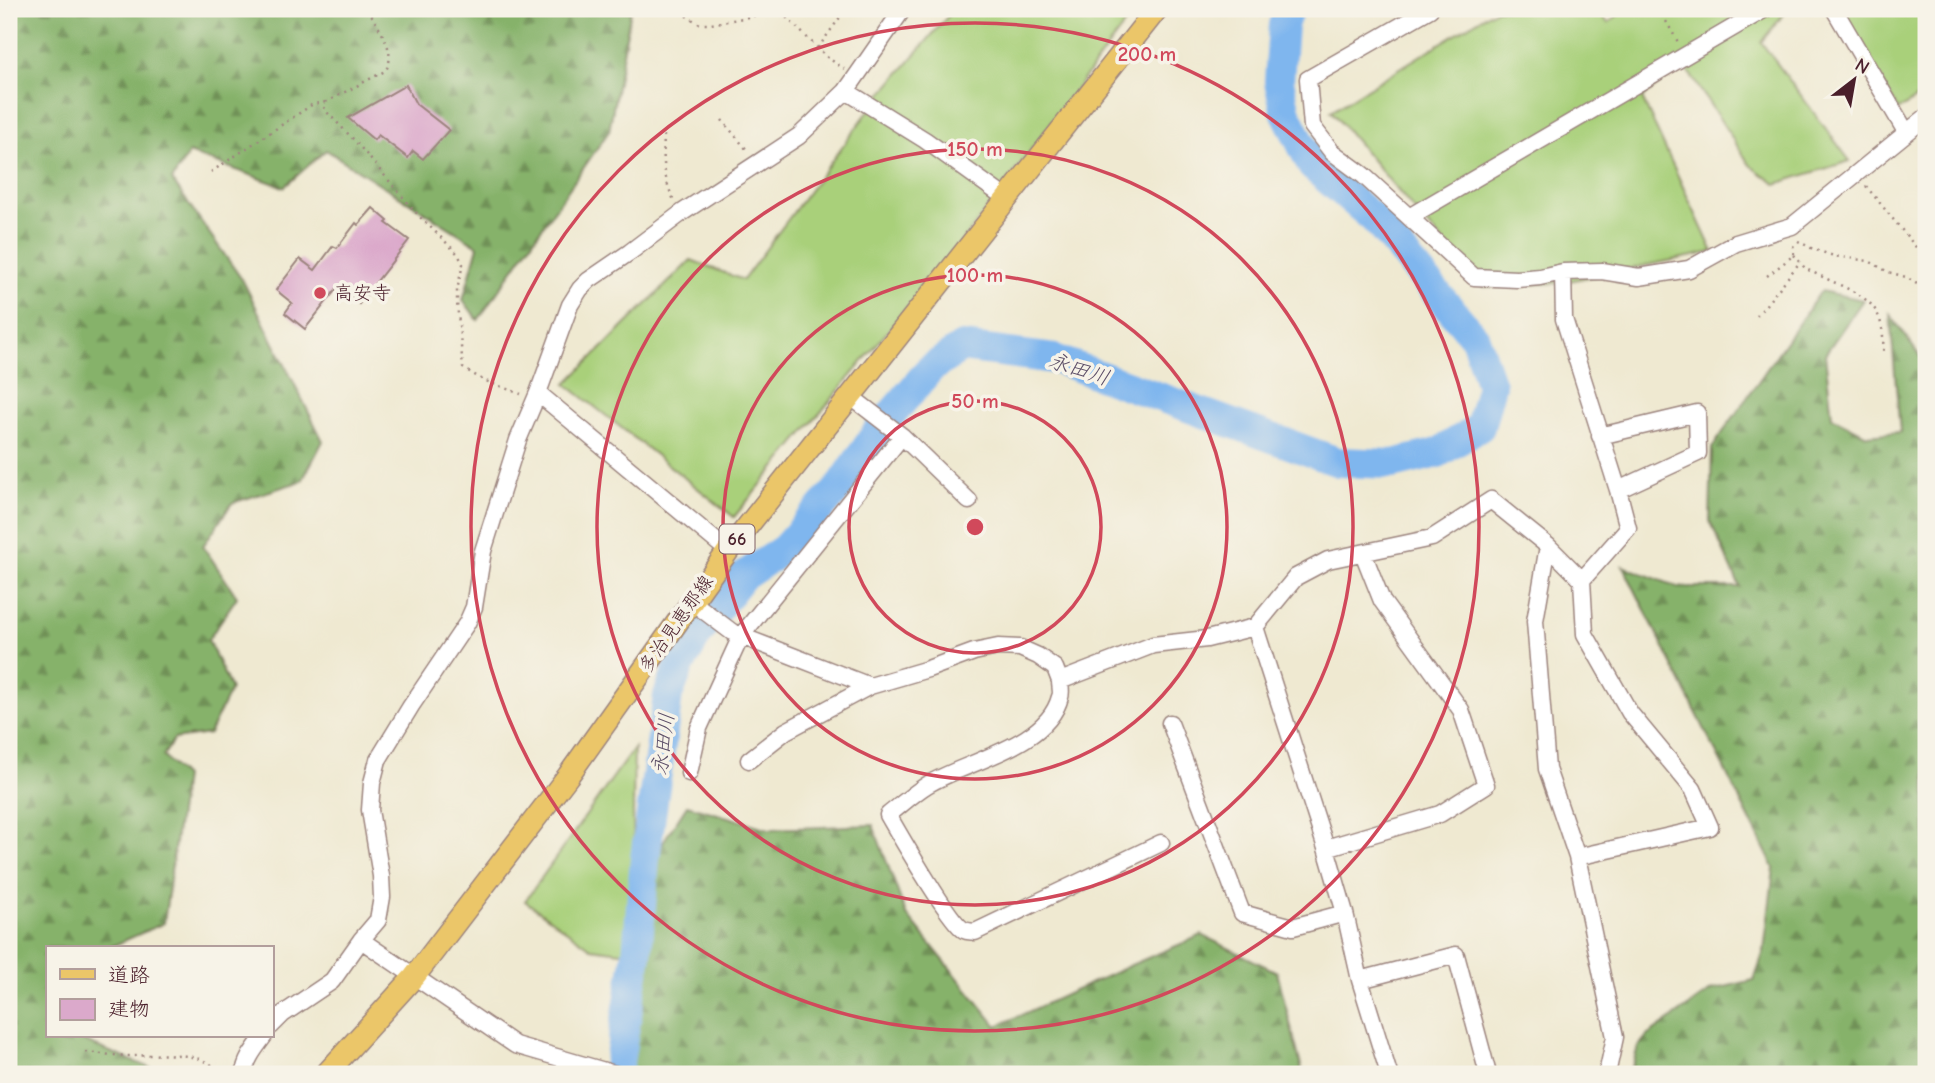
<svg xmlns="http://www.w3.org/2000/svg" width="1935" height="1083" viewBox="0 0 1935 1083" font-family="'Comic Neue','Klee One',sans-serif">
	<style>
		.grass { fill: #a9d07a; stroke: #7a7852; stroke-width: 2 }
		.forest { fill: url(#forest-firs); stroke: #68684a; stroke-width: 2 }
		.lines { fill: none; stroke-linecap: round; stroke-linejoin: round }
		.river { stroke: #7fb6ee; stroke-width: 30 }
		.building { fill: #dba9cb }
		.minor-casing { stroke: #9c847e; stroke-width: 19 }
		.major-casing { stroke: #9c847e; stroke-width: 24 }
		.path { stroke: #9c847e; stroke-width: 2.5; stroke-dasharray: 2 5; stroke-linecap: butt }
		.minor { stroke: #fff; stroke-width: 16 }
		.major { stroke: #ebc669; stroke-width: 21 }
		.ring { fill: none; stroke: #d1495b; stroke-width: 3.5 }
		.poi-dot { fill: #d1495b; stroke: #f7f3e8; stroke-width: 2.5 }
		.labels { text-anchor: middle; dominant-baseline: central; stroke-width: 7; stroke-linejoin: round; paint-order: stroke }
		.shield { fill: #f7f3e8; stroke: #7e5f64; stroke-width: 2 }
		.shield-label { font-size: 18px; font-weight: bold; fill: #4a1f2b }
		.poi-label { font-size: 19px; fill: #4a1f2b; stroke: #f7f3e8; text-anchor: start }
		.street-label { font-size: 19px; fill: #4a1f2b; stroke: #f7f3e8 }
		.water-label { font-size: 21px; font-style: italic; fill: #5a4c66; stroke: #f7f3e8 }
		.centre { fill: #d1495b; stroke: #f7f3e8; stroke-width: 3.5 }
		.ring-label { font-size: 21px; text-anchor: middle; font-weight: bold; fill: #d1495b; stroke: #f7f3e8; stroke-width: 7; stroke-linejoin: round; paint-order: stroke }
	</style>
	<defs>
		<pattern id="forest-firs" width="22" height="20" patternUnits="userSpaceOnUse" patternTransform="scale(1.75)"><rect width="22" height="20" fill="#86b26a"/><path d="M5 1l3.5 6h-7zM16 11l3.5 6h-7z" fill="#709057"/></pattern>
	</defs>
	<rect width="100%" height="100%" fill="#f7f3e8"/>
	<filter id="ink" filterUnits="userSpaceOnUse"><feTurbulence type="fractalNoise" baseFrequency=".0143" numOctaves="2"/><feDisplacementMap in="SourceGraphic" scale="14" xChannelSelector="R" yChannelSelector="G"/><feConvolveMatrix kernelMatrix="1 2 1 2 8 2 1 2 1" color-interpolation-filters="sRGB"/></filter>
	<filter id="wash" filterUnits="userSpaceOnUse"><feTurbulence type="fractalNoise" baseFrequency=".00686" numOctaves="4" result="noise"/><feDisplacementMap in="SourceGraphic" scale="28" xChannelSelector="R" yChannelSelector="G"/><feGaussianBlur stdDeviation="1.57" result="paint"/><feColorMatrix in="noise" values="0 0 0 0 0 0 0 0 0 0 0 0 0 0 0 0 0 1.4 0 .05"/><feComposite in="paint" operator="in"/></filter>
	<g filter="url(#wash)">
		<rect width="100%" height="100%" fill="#efe9d1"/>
		<path class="grass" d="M954 9H1136L969 233 734 517 566 384 691 260 743 280 879 97Z
			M1496 9H1597L1608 23 1625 9H1788L1761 42 1850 161 1776 184 1750 165 1684 65 1642 98 1713 252 1559 283 1484 287 1415 211 1331 111Z
			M1841 9H1926V92L1898 110Z
			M634 748 633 813 637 954 591 948 525 901Z"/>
		<path class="forest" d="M9 9H631L609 131 478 320 463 300 478 246 326 150 284 187 189 153 172 180 243 281 323 441 302 481 232 503 203 546 237 597 208 640 231 689 209 734 174 739 163 756 184 777 164 923 108 948H47V1036H83V1041L165 1074H9Z
			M1821 291 1863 300 1825 354 1832 417 1867 435 1900 432 1890 314 1926 365V1074H1630L1638 1047 1647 1036 1712 990 1754 980 1764 951 1774 868 1623 566 1678 587H1740L1710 521 1712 448Z
			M687 805 769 829 873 825 906 914 997 1026 1131 965 1202 935 1277 972 1303 1074H612L646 868Z"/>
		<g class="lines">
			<path class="river" d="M617 1074 637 954 645 858 668 695 679 667 698 634 742 577 784 549 840 487 879 429 930 369 962 347 1055 359 1338 462 1393 464 1438 453 1480 427 1491 385 1475 338 1374 219 1312 166 1286 113 1279 81 1283 25 1289 9"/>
		</g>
		<g id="blocks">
			<path class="building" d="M406 85 416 104 449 130 423 159 413 151 408 158 378 135 374 140 348 118Z
				M373 208 388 221 386 223 409 240 359 304 338 287 305 329 285 313 292 303 276 290 300 259 315 270 333 246 337 248 356 223 358 225Z"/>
		</g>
	</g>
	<g filter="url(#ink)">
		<use href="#blocks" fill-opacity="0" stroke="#9c847e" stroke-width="2"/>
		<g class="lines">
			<defs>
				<path id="minor" d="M1834 9 1906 132
					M846 91 925 140 1007 199
					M1409 217 1363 175 1332 152 1312 126 1308 79 1430 9
					M1563 272 1540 277 1517 279 1474 277 1409 217 1765 9
					M538 393 728 551
					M850 396 902 436
					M1600 436 1697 413 1698 453 1618 490
					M1548 546 1535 621 1547 769 1577 857 1615 1037 1607 1074
					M1582 580 1628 528 1618 490 1564 319 1563 272 1602 271 1639 277 1689 269 1736 243 1792 226 1926 117
					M691 601 732 632 741 636 870 686 928 669 974 652 998 647 1020 648 1038 656 1055 668 1060 681 1153 645 1207 639 1255 627 1296 577 1328 560 1432 538 1491 500 1548 546 1582 580 1585 634 1630 713 1693 789 1710 827 1577 857
					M1255 627 1326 848 1345 913 1360 980 1389 1074
					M1060 681C1060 686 1062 693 1060 697 1047 747 966 761 927 785 914 793 901 805 888 815 899 834 950 923 964 930 968 932 972 931 975 932L1161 843
					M1170 723 1242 913 1293 927 1345 913
					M749 760 786 731 870 686
					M689 773 699 728 741 636 902 436 969 501
					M1326 848 1440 814 1486 785 1461 710 1382 601 1363 553
					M1360 980 1456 955 1488 1074
					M271 1026 283 1014 332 981 361 940
					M244 1074C245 1060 256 1047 264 1036
					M615 1074 515 1045 361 940 378 920 382 897 381 876 370 810 372 783 378 760 411 706 467 623 474 607 483 551 518 440 538 393 570 305 580 289 589 280 630 252 683 212 799 136 846 91 903 9"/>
				<path id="major" d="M326 1074 414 977 568 776 728 551 1157 9"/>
			</defs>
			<use href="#minor" class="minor-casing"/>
			<use href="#major" class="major-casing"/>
			<path class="path" d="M368 9C377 26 399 53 385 71L326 102 324 109 355 141 420 217 458 254 463 264 457 290V303L463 368 483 380 521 394
				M1659 9 1678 42
				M680 12 700 24H711L775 12 785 16 827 57 844 69
				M818 48 846 9
				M722 120 747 150
				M664 135C663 158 663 179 674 200
				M211 172 313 104 326 102
				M1866 186 1919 251
				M1798 241 1813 249 1834 256 1869 261 1888 272 1906 277 1917 284 1926 296
				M1794 255C1798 259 1801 264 1805 268 1811 272 1819 275 1825 278 1865 297 1886 302 1883 354
				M1767 276 1794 255 1793 241
				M1757 316 1800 262
				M86 1052C102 1054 118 1056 135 1056 163 1054 201 1050 222 1074"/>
			<use href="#minor" class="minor"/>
			<use href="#major" class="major"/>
		</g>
	</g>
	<g class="ring">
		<circle cx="975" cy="527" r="126"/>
		<circle cx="975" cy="527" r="252"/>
		<circle cx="975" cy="527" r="378"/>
		<circle cx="975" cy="527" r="504"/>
	</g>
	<circle class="poi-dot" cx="320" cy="293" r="7"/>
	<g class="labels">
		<rect class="shield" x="719.5" y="524.5" width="35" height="29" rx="5"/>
		<g class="shield-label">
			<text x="737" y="539">66</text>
		</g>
		<g class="poi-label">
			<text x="334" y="293">高安寺</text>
		</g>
		<g class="street-label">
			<text transform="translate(676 624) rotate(-55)">多治見恵那線</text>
		</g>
		<g class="water-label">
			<text transform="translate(1079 369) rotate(18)">永田川</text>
			<text transform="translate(663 744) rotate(-83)">永田川</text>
		</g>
	</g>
	<circle cx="975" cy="527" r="10" class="centre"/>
	<g class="ring-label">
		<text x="1147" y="61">200 m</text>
		<text x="975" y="156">150 m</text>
		<text x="975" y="282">100 m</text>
		<text x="975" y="408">50 m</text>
	</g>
	<rect width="1935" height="1083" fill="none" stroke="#f7f3e8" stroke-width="35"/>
	<rect x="46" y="946" width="228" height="91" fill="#f7f3e8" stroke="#b29e9c" stroke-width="2"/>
	<rect x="60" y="969" width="35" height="10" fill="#ebc669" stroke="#b29e9c" stroke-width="2"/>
	<text x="108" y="982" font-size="21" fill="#4a1f2b">道路</text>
	<rect x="60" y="999" width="35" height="21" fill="#dba9cb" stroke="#b29e9c" stroke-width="2"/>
	<text x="108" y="1016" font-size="21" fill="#4a1f2b">建物</text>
	<g transform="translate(1854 80) rotate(31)" stroke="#f7f3e8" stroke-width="5" paint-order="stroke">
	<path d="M0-5L12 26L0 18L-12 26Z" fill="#4a1f2b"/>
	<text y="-10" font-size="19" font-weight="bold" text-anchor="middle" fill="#4a1f2b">N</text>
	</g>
</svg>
